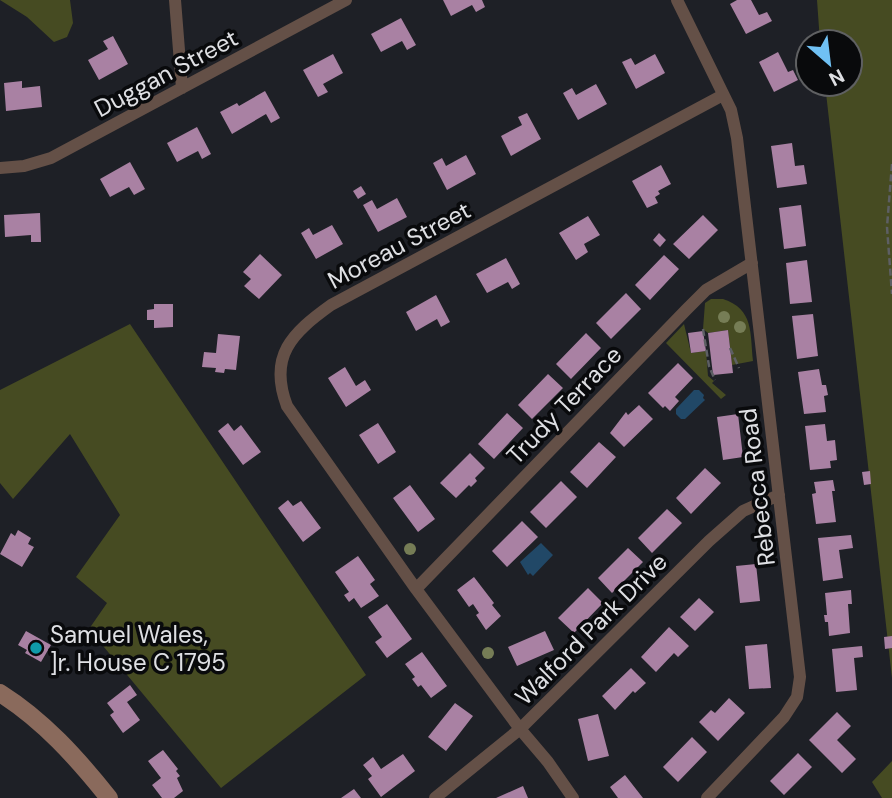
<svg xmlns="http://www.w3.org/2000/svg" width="892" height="798" viewBox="0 0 892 798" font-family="'DM Sans',sans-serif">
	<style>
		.green { fill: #464b22 }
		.water { fill: #214867 }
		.building { fill: #a981a3 }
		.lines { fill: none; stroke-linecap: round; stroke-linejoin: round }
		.path { stroke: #5d5f64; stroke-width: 2.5; stroke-dasharray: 7 3.5; stroke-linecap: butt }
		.minor { stroke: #645047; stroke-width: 12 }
		.secondary { stroke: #8a6a5c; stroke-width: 18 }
		.tree { fill: #767d56 }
		.culture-dot { fill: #0f9aa8; stroke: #090a0c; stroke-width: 2.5 }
		.labels { text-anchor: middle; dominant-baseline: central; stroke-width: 7; stroke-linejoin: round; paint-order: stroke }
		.street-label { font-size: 24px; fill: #dfe0e4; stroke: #090a0c }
		.poi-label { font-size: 24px; fill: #dfe0e4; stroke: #090a0c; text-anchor: start }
	</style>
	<rect width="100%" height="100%" fill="#1e2026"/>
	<path class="green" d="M0 0H70L73 23 67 37 54 42 27 17Z
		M817 0H892V678L825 84H850V42H820Z
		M723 299C754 309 750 333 753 361L732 365 728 330 708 333 703 329 705 303 711 299Z
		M130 324 366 675 221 788 89 629 107 603 76 577 120 515 70 434 13 499 0 483V390Z
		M684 324 691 353 706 351 708 376 714 381 712 383 726 395 721 399 666 343Z
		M892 761V798H882L872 782Z"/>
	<path class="water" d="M694 390H699L704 395 703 398 705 400 685 419H681L676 414V409Z
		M541 543 553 555 533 576 530 573 528 575 520 562Z"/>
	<path class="building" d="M443 0H482L485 7 476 12 472 5 451 16Z
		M737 0H751L759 15 767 12 772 21 746 34 730 4Z
		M401 18 416 45 407 50 402 41 381 52 371 34Z
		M113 36 128 64 99 80 88 60 108 49 103 41Z
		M778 52 788 72 793 70 798 80 774 92 759 62Z
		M333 54 343 73 323 84 328 92 318 97 303 70Z
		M655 54 665 73 636 89 622 62 631 58 635 65Z
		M22 81V88L40 86 42 107 6 111 4 83Z
		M596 84 607 104 578 120 563 93 572 88 576 95Z
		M265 91 280 118 271 123 266 114 232 134 220 112 237 103 239 106Z
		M527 113 541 139 511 156 501 136 522 125 518 117Z
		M197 127 211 154 202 159 198 151 177 162 167 143Z
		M792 143 795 166 804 165 807 184 777 188 771 146Z
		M466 155 476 174 447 190 433 163 442 158 446 166Z
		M130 162 145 189 134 195 129 187 110 197 100 179Z
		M661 165 671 184 658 191 660 194 655 197 658 203 647 208 632 181Z
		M361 186 366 194 358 199 353 191Z
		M397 198 407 217 378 232 363 205 372 200 377 209Z
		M801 205 806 246 784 249 779 208Z
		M40 213 41 242H31V235L5 237 4 215Z
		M703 215 718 230 689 259 673 244Z
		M588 216 600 235 584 244 588 252 576 260 559 233Z
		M332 225 343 244 316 259 301 233 309 228 313 235Z
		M659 233 666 240 660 247 653 240Z
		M260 254 282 275 259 299 244 286 251 279 243 272Z
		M664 255 679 269 650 300 635 285Z
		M506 258 520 284 512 289 508 282 487 293 476 274Z
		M807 260 812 302 790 304 786 263Z
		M626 293 641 309 611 339 596 323Z
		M436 295 450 322 441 327 437 319 416 331 406 312Z
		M154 304H173V327L154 328V320H147V310L154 309Z
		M813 314 818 356 797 359 792 316Z
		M728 330 733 373 713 375 708 333Z
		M703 331 706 351 691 353 688 333Z
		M586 333 601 348 571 379 556 364Z
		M218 334 240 336 236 370 225 369 224 373 215 372 216 368 202 367 204 352 216 353Z
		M678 363 693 378 675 397 679 401 670 411 665 406 663 408 648 393Z
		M345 367 356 386 365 380 371 390 346 407 328 378Z
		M819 369 822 385H826L828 395 824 396 826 412 804 414 798 372Z
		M548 374 563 388 532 419 518 405Z
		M639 405 653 419 624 447 610 433 626 412 628 415Z
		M507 413 523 428 494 459 478 444Z
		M738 414 743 457 723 460 717 417Z
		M228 423 234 431 241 425 261 452 243 465 218 431Z
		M378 423 396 452 378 464 359 435Z
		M825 424 827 441 835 440 837 460 830 461 831 468 810 470 805 426Z
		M599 442 616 457 587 488 570 472Z
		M470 453 485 468 475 478 477 481 471 487 469 485 456 498 440 483Z
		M705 468 721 483 691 514 676 498Z
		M870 471 871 484 864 485 862 472Z
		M833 480 835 491H832L836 522 816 524 812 494 816 493 814 482Z
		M561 481 577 497 546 528 530 512Z
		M410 485 435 519 418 532 393 498Z
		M288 500 293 506 301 501 321 528 303 542 278 508Z
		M667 509 682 523 652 553 638 538Z
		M522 521 538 537 507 567 492 551Z
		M18 530 31 538 28 544 34 547 22 567 0 554 11 533 15 536Z
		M851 535 853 548 839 550 843 578 823 581 818 538Z
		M628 548 643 562 612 593 598 578Z
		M358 556 375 580 370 584 379 596 361 608 354 598 349 602 344 595 349 592 335 572Z
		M756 564 760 601 740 603 736 566Z
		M474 577 494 603 492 605 501 616 486 630 476 615 479 613 473 604 469 607 457 590Z
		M588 588 603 603 574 633 558 618Z
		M851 590 852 604H848L850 633 829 636 828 622H825L824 615H827L825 593Z
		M699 598 714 612 695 631 680 617Z
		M387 604 412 639 387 658 375 642 382 637 368 617Z
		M669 627 689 646 678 657 674 653 656 672 641 657Z
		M26 631 51 645 41 662 25 653 27 650 18 645Z
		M545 631 554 650 517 666 508 647Z
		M892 636V648L885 649 884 637Z
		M767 644 771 688 749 689 745 646Z
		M862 646 863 657 854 658 857 690 836 692 832 649Z
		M422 652 447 686 431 698 421 685 418 687 412 679 415 677 405 664Z
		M631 668 646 683 635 693 633 691 615 710 602 696Z
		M130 685 137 695 127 702 140 720 123 733 110 715 114 712 107 703Z
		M729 698 745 713 718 741 699 722 711 710 715 713Z
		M455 703 473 716 446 751 428 737Z
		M837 712 851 726 837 740 856 759 842 773 809 740Z
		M598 714 609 756 588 761 578 719Z
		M692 737 707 752 678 782 663 767Z
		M163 750 178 769 176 771 180 776 177 778 183 791 174 798H162L152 785 161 778 148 761Z
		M798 753 812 767 784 795 770 781Z
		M403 754 415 771 381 797 368 779 372 776 363 765 373 757 381 769Z
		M625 775 643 798H618L610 787Z
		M523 786 528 798H496Z
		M354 789 361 798H341Z"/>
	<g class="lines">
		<path class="path" d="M892 164 887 227 892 294
			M703 329 709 366 715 380
			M730 348 739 368"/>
		<path class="minor" d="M175 0 182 88
			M677 0 731 110 737 138 800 677 797 697 784 717 707 798
			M723 95 331 305C292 333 268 356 287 406L416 589 686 310 706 290 752 263
			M0 168 24 166 51 158 346 0
			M416 589 520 729 548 762 573 798
			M435 798 520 729 709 541 743 511 779 495"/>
		<path class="secondary" d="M0 693C43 720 77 758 109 798"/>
	</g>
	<g class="tree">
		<circle cx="724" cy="317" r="6"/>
		<circle cx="740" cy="327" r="6"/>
		<circle cx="410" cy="549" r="6"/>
		<circle cx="488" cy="653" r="6"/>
	</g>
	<circle class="culture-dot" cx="36" cy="648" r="7"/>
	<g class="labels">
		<g class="street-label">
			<text transform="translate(166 73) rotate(-28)">Duggan Street</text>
			<text transform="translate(399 245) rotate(-28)">Moreau Street</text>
			<text transform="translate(564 405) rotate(-46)">Trudy Terrace</text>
			<text transform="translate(757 487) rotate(-97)">Rebecca Road</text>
			<text transform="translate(591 629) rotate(-45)">Walford Park Drive</text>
		</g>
		<g class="poi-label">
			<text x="50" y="634">Samuel Wales,<tspan x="50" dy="28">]r. House C 1795</tspan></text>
		</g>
	</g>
	<g transform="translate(829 63) rotate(152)"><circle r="33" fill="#090a0c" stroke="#5f6062" stroke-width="2"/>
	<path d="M0-5L12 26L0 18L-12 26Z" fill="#70c1f4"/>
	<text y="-10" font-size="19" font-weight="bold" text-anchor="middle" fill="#dfe0e4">N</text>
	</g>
</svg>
